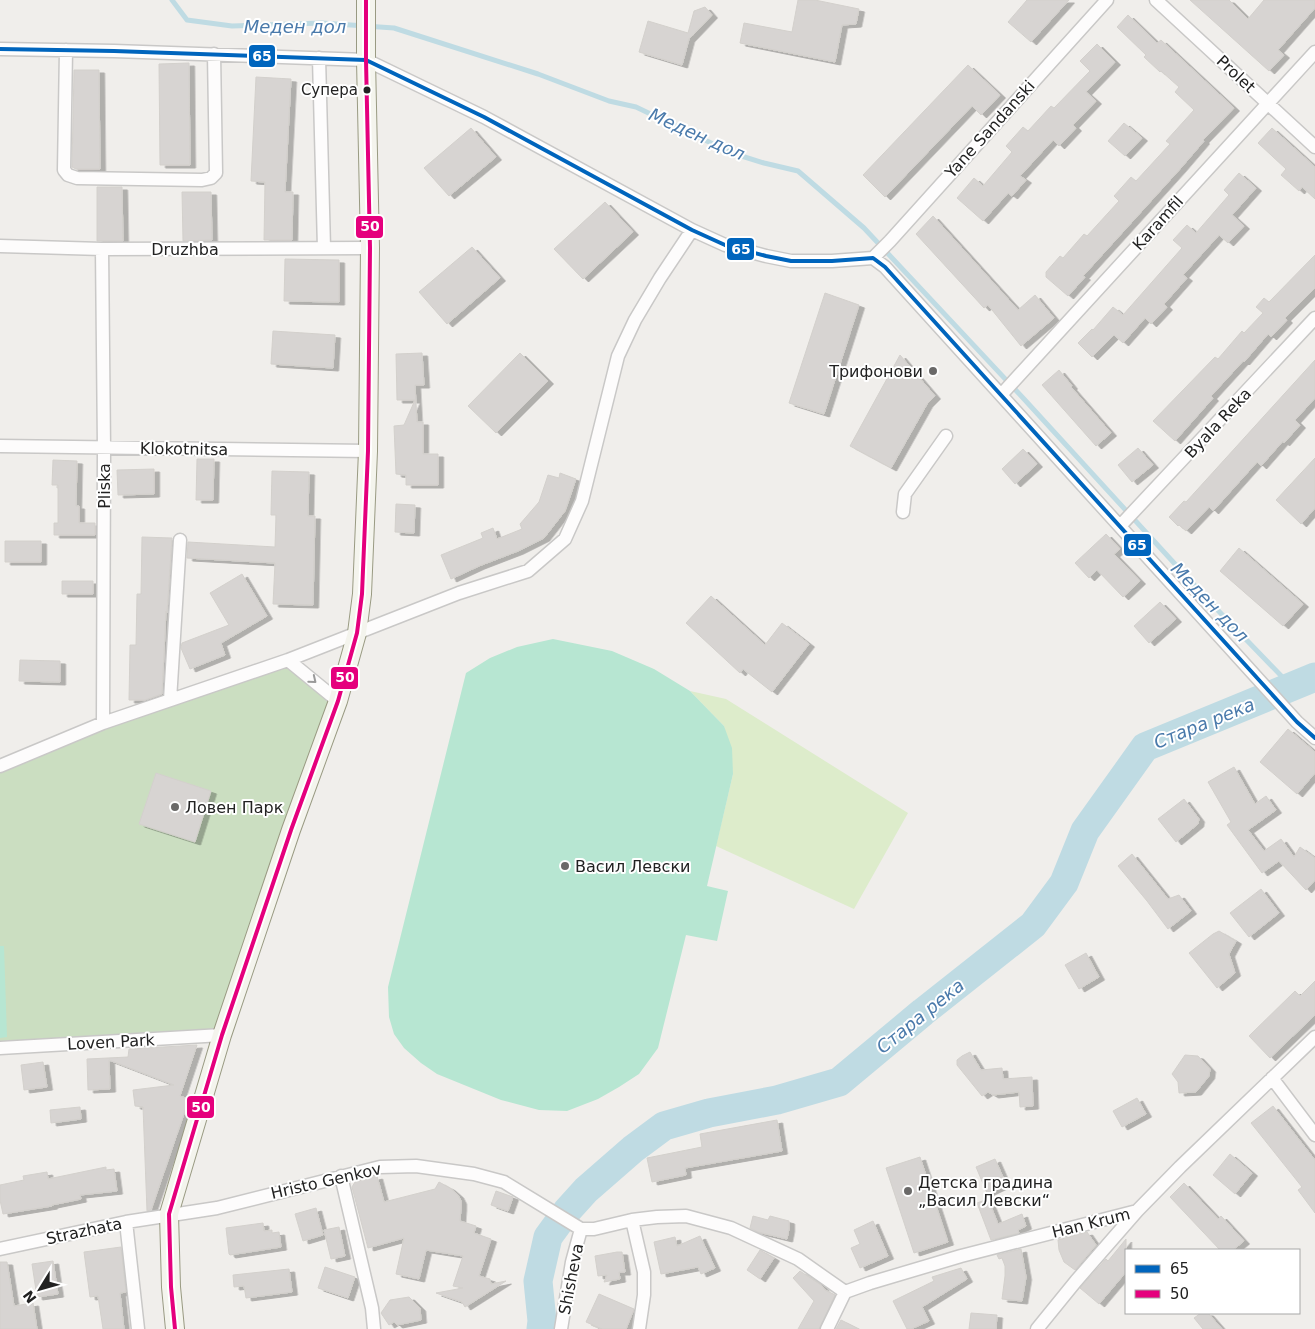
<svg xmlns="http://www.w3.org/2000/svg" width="1315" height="1329" viewBox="0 0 1315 1329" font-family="'DejaVu Sans',sans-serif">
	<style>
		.grass { fill: #ddeccb }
		.forest { fill: #cbdec1 }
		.pitch { fill: #b7e6d2 }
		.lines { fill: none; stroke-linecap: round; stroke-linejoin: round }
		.stream { stroke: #bfdbe3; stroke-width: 5 }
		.river { stroke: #bfdbe3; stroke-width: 29 }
		.building { fill: #d7d4d2; stroke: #d3d0cc; filter: url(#shadow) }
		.street-casing { stroke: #c9c8c7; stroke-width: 15 }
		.secondary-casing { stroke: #999a82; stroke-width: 20 }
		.street { stroke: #fdfcfc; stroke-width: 12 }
		.secondary { stroke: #f4f4ed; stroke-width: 18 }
		.bus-1-casing { stroke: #fff; stroke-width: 8 }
		.bus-2-casing { stroke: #fff; stroke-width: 8 }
		.bus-1 { stroke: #0065bd; stroke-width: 4 }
		.bus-2 { stroke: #e5007d; stroke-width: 4 }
		.oneway { stroke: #9a9a9a }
		.bus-dot { fill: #222; stroke: #fff; stroke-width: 2 }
		.poi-dot { fill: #6a6968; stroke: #fff; stroke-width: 2 }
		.labels { text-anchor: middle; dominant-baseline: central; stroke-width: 4; stroke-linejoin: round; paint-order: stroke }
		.bus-label { font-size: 15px; fill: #222; stroke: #fff; text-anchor: end }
		.street-label { font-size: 16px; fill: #222; stroke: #fff }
		.poi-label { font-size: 16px; fill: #222; stroke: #fff; text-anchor: start }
		.water-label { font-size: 18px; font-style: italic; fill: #4a7aab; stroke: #fff }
		.line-badge { stroke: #fff; stroke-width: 2 }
		.badge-label { font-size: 14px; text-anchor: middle; font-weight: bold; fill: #fff }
	</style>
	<defs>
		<filter id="shadow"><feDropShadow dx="5.5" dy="3" stdDeviation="0" flood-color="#0004"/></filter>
	</defs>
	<rect width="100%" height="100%" fill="#f0eeeb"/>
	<path class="grass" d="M690 691 726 699 908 813 854 909 716 846 733 774 724 726Z"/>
	<path class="forest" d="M288 660 338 701 222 1035 0 1048V766Z"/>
	<path class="pitch" d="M553 639 612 651 654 669 690 691 724 726 732 748 733 774 707 886 728 891 717 941 686 935 658 1048 639 1074 619 1087 598 1099 567 1111 539 1110 501 1100 437 1074 421 1063 404 1048 394 1034 389 1017 388 987 466 673 490 658 517 647Z
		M0 946H4L7 1037 0 1038Z"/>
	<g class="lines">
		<path class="stream" d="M172 0 187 20 232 26 322 23 394 28 538 74 609 101 636 107 732 153 764 163 798 171 864 228 1024 399 1207 599 1292 687"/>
		<path class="river" d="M541 1329 542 1321 538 1281 548 1237 567 1211 586 1190 633 1149 664 1126 709 1113 777 1100 839 1082 923 1012 1033 925 1064 883 1085 831 1145 747 1315 677"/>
	</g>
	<path class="building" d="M798 0H815L859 9 856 24 842 25 835 62 740 43 744 23 792 32Z
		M1027 0H1069L1031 42 1008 22Z
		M1190 0H1229L1248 19 1264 0H1315V8L1278 50 1284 55 1269 71Z
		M705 7 712 15 689 39 682 65 639 52 648 21 688 33 694 11Z
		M1128 15 1157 43 1161 40 1234 108 1203 140 1204 141 1180 169 1083 276 1085 277 1068 296 1046 277V272L1060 256 1063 258 1084 234 1087 236 1119 201 1114 196 1131 177 1136 181 1170 144 1166 141 1194 110 1175 92 1179 87 1161 71 1160 72 1144 57 1146 55 1117 27Z
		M1097 44 1115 62 1086 92 1096 101 1073 125 1076 128 1059 146 1053 140 1020 176 1026 180 1012 196 1008 193 983 221 957 198 974 178 983 186 1012 152 1006 146 1023 127 1028 131 1051 106 1054 108 1090 71 1080 61Z
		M189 63 190 165H160L159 64Z
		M968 65 1000 95 981 115 972 106 885 197 863 175Z
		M74 70H99L100 169H76L72 167Z
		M256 77 291 79 285 192H293L292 240H264L265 182 251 181Z
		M1124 123 1142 138 1125 156 1108 141Z
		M471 128 496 157 449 196 424 168Z
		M1272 128 1315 167V199L1302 187 1299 191 1281 175 1286 169 1258 143Z
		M1239 173 1256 188 1232 215 1244 226 1228 243 1219 235 1183 275 1187 278 1164 304 1167 307 1151 324 1145 318 1123 343 1114 335 1092 357 1078 343 1092 329 1093 330 1113 307 1123 315 1182 248 1173 240 1187 225 1196 233 1229 195 1224 190Z
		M97 187H122L123 241H97Z
		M182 192H211L212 240 183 241Z
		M605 202 633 232 583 279 554 249Z
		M933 216 1018 310 1035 295 1054 318 1021 346 988 305 984 308 916 234Z
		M472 247 500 278 447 324 419 292Z
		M1315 255V288L1285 318 1287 320 1271 337 1268 334 1244 362 1243 361 1211 396 1213 398 1175 441 1153 421 1215 357 1218 359 1242 331 1244 333 1263 313 1256 307 1264 298 1269 302Z
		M285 259 339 260V302L284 301Z
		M825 293 859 305 824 414 789 403Z
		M273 331 335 335 333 368 271 364Z
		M422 353 424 385H415L417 422H423V454H438V485H406V475L396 474 394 426 404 425 415 400H397L396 354Z
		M520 353 548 381 496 433 468 406Z
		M900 355 935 396 927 404 891 468 850 446Z
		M1315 360V398L1295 420 1300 425 1284 443 1283 441 1261 466 1257 462 1213 511 1209 507 1186 531 1179 525 1178 526 1169 517 1184 501 1186 502Z
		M1059 370 1072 386 1071 387 1111 433 1096 446 1042 385Z
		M1138 448 1153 465 1132 482 1118 465Z
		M1023 449 1037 464 1015 484 1002 469Z
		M1315 458V508L1301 524 1276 500Z
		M197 459H214L213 500H196Z
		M53 460 77 461 76 506H79V523H95V535H54V523H58V485H52Z
		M154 469V494L118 495 117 470Z
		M272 471 309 472 308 516H315L313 605 273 604 275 563 187 558 188 542 275 547 276 515H271Z
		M560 473 576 479 565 511 544 538 518 551 479 566 451 579 441 555 483 538 481 533 493 528 497 539 522 529 520 524 539 502 548 475 559 478Z
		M396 504 415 505 414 533 395 532Z
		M1106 534 1120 549 1114 554 1140 581 1123 597 1097 570 1089 578 1075 563Z
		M142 537 172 538 167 613 166 611 162 694 145 700H129L130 645H136L137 594H141Z
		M5 541H41V562H5Z
		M1239 548 1303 604 1283 626 1220 571Z
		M242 574 267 616 221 643 225 655 190 669 181 648 182 643 229 625 210 593Z
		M62 581H93V594H62Z
		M711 596 765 645 782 623 809 644 772 692 743 669 740 673 686 623Z
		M1160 602 1176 619 1149 643 1134 626Z
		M20 660 60 661V682L19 681Z
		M1288 729 1315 752V773L1297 794 1260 762Z
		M1234 767 1255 804 1266 796 1276 810 1248 830 1264 851 1281 839 1294 857 1300 847 1315 858V880L1306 890 1279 861 1262 873 1227 825 1231 822 1208 782Z
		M156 773 211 791 195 842 139 824Z
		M1184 799 1199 819 1198 824 1176 842 1158 819Z
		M1132 854 1168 899 1179 895 1191 911 1168 929 1147 901 1118 866Z
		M1261 889 1279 913 1249 937 1230 913Z
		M1219 931 1236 941 1229 954 1235 973 1217 988 1189 953 1213 934Z
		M1086 953 1099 977 1079 989 1065 965Z
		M1315 981V1015L1270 1058 1249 1036 1295 991 1300 996Z
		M197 1045 180 1096 189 1099 151 1210 147 1211 143 1107 135 1106 133 1090 174 1085 109 1060 110 1089 88 1090 87 1059 128 1057 129 1049Z
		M970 1052 981 1070 1002 1068 1003 1079 1032 1077 1033 1106 1020 1107 1019 1092 993 1095 988 1092 982 1096 957 1065V1060L962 1056Z
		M1185 1055 1198 1056 1210 1069 1209 1076 1196 1092 1179 1093 1178 1082 1172 1074Z
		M43 1062 47 1087 24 1090 21 1065Z
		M1137 1098 1146 1114 1122 1127 1113 1111Z
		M1273 1106 1315 1160V1213L1298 1190 1302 1187 1251 1123Z
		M80 1107 81 1119 51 1123 50 1110Z
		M777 1120 782 1151 685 1168 686 1175 652 1182 647 1158 702 1147 700 1134Z
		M1230 1154 1252 1173 1235 1194 1213 1175Z
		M920 1157 948 1242 914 1253 886 1168Z
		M995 1159 1006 1184 987 1193 976 1167Z
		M106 1167V1170L114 1169 117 1191 80 1195 81 1199 52 1205V1206L3 1214 0 1200V1185L24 1180 23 1176 47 1172 48 1179Z
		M377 1176 384 1202 435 1189 439 1182 450 1188 458 1195 461 1201V1208L460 1221 476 1226 474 1233 491 1239 479 1276 490 1279 491 1284 506 1281 465 1307 462 1302 436 1293 463 1288 453 1286 463 1256 426 1250 419 1279 396 1274 404 1238 368 1248 352 1187 355 1182Z
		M1184 1183 1218 1219 1221 1216 1244 1241 1233 1250H1220L1170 1197Z
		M496 1191 513 1197 508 1211 491 1205Z
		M988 1199 998 1224 1022 1214 1026 1226 1018 1230 1019 1233 991 1240 977 1203Z
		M316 1208 323 1235 303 1241 295 1214Z
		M753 1216 768 1220 770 1216 789 1221V1229L787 1239 758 1232 750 1228Z
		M873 1221 888 1256 860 1268 851 1248 860 1244 854 1230Z
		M263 1223 264 1231 272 1230V1233L279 1232 281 1247 230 1255 229 1254 226 1228Z
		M339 1227 345 1256 331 1259 324 1230Z
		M1087 1232 1096 1245 1075 1270 1064 1262 1059 1250 1058 1240Z
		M700 1236 715 1268 701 1274 698 1267 661 1274 654 1242 675 1237 677 1246Z
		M1126 1239V1272L1099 1304 1080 1288 1106 1259 1108 1261Z
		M121 1247 126 1292 120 1293 124 1329H103L98 1296 90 1297 84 1252Z
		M1021 1249 1026 1277 1022 1301 1002 1299 1005 1276V1266L1002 1258 999 1259 997 1255Z
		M760 1250 774 1258 760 1279 747 1270Z
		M617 1252H622L625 1272H619L620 1279 604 1282 607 1275 598 1276 595 1256Z
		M53 1261 58 1294 37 1297 32 1264Z
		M0 1262H7L14 1306 33 1303 37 1329H0Z
		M325 1267 355 1277 348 1298 318 1288Z
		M961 1268 967 1279 922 1307 929 1321 911 1329H907L893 1301 934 1281 932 1277Z
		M289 1269 292 1292 246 1298 244 1286 234 1287 233 1275Z
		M800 1271 821 1285 825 1290 835 1295 819 1329H798L814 1301 793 1278Z
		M599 1294 634 1309 626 1329H602L586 1322Z
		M409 1297 420 1308 421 1320 397 1325 394 1322 389 1325 381 1313 390 1300Z
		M971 1313 997 1315 996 1329H969Z
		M1201 1313H1208L1222 1329H1203L1194 1318Z
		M841 1320 859 1329H836Z"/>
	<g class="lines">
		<defs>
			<path id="street" d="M1156 0 1315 147
				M0 49 114 51 366 60 484 117 692 230 725 245 766 256 791 261H832L873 258 885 267 1297 722 1315 738
				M66 50 64 170 68 175 77 178 202 180 211 178 216 173 214 54
				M319 58 324 248
				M0 246 102 249 370 248
				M102 249 104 448 103 723
				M873 258 890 241 1107 0
				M1001 395 1315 52
				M0 446 368 451
				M903 512 905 494 946 436
				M1120 526 1315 318
				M288 660 338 701
				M170 700 180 540
				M0 766 103 723 288 660 459 593 528 571 565 539 582 501 618 356 635 320 660 278 692 230
				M0 1048 222 1035
				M1272 1078 1315 1135
				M341 1176 372 1308 374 1329
				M632 1220 644 1272V1295L639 1329
				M126 1222 138 1329
				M0 1249 126 1222 217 1208 380 1167 416 1166 474 1174 504 1182 581 1229H594L632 1220 657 1217 686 1216 731 1228 798 1259 845 1292
				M561 1329 572 1262 581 1229
				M827 1329 845 1292 870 1283 961 1256 1137 1211 1180 1167 1315 1037
				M1037 1329 1076 1281 1137 1211"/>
			<path id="secondary" d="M175 1329 171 1287 169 1214 222 1035 291 830 338 701 357 633 362 594 368 451 370 248 366 60V0"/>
		</defs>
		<use href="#street" class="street-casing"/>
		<use href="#secondary" class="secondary-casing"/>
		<use href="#street" class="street"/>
		<use href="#secondary" class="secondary"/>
		<defs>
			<path id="bus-1" d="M0 49 114 51 366 60 484 117 692 230 725 245 766 256 791 261H832L873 258 885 267 1297 722 1315 738"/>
			<path id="bus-2" d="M175 1329 171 1287 169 1214 222 1035 291 830 338 701 357 633 362 594 368 451 370 248 366 60V0"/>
		</defs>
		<use href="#bus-1" class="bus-1-casing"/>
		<use href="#bus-2" class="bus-2-casing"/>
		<use href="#bus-1" class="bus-1"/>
		<use href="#bus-2" class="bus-2"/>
	</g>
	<defs><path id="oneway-chevron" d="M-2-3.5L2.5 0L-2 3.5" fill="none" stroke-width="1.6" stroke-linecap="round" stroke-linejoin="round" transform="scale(1.25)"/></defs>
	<use class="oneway" href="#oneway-chevron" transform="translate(313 680) rotate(39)"/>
	<circle class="bus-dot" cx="367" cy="90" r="4.5"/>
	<g class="poi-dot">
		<circle cx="933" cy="371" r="5"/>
		<circle cx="175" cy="807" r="5"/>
		<circle cx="565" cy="866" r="5"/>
		<circle cx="908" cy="1191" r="5"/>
	</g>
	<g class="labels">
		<g class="bus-label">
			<text x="358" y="90">Супера</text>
		</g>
		<g class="street-label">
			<text transform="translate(1236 74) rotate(43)">Prolet</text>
			<text transform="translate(990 129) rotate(-48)">Yane Sandanski</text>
			<text transform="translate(1158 223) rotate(-48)">Karamfil</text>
			<text x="185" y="249">Druzhba</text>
			<text transform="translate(1218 423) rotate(-47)">Byala Reka</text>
			<text transform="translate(184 449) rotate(1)">Klokotnitsa</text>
			<text transform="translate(104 486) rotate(-90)">Pliska</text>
			<text transform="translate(111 1042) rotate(-3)">Loven Park</text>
			<text transform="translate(326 1181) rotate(-13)">Hristo Genkov</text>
			<text transform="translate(1091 1223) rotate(-14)">Han Krum</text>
			<text transform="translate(84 1231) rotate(-12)">Strazhata</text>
			<text transform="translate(571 1279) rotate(-79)">Shisheva</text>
		</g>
		<g class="poi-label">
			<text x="923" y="371" text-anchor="end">Трифонови</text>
			<text x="185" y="807">Ловен Парк</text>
			<text x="575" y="866">Васил Левски</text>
			<text x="918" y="1182">Детска градина<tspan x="918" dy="18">„Васил Левски“</tspan></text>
		</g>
		<g class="water-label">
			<text x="295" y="26">Меден дол</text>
			<text transform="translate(697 134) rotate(24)">Меден дол</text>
			<text transform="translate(1210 602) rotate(46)">Меден дол</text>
			<text transform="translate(1204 723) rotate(-22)">Стара река</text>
			<text transform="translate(920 1016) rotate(-39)">Стара река</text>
		</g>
	</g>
	<g class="line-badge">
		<rect x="248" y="44" width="28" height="24" rx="5" fill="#0065bd"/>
		<rect x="355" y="215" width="29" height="24" rx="5" fill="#e5007d"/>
		<rect x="726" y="237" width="29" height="24" rx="5" fill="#0065bd"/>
		<rect x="1123" y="533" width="29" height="24" rx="5" fill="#0065bd"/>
		<rect x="330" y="666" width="29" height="24" rx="5" fill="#e5007d"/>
		<rect x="186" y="1095" width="29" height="24" rx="5" fill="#e5007d"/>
	</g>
	<g class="badge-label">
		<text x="262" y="61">65</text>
		<text x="370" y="231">50</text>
		<text x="741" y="254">65</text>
		<text x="1137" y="550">65</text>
		<text x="345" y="682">50</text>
		<text x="201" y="1112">50</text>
	</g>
	<rect x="1125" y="1249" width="175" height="65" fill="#ffffff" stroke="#a7a7a7"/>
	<rect x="1135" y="1265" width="25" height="8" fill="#0065bd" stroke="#a7a7a7"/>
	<text x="1170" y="1274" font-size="15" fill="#222222">65</text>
	<rect x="1135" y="1290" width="25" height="8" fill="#e5007d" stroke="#a7a7a7"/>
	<text x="1170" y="1299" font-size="15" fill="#222222">50</text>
	<g transform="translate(40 1289) rotate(233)" stroke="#ffffff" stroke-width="4" paint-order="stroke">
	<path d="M0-4L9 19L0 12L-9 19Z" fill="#222222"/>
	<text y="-8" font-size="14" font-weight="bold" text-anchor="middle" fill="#222222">N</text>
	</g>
</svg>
